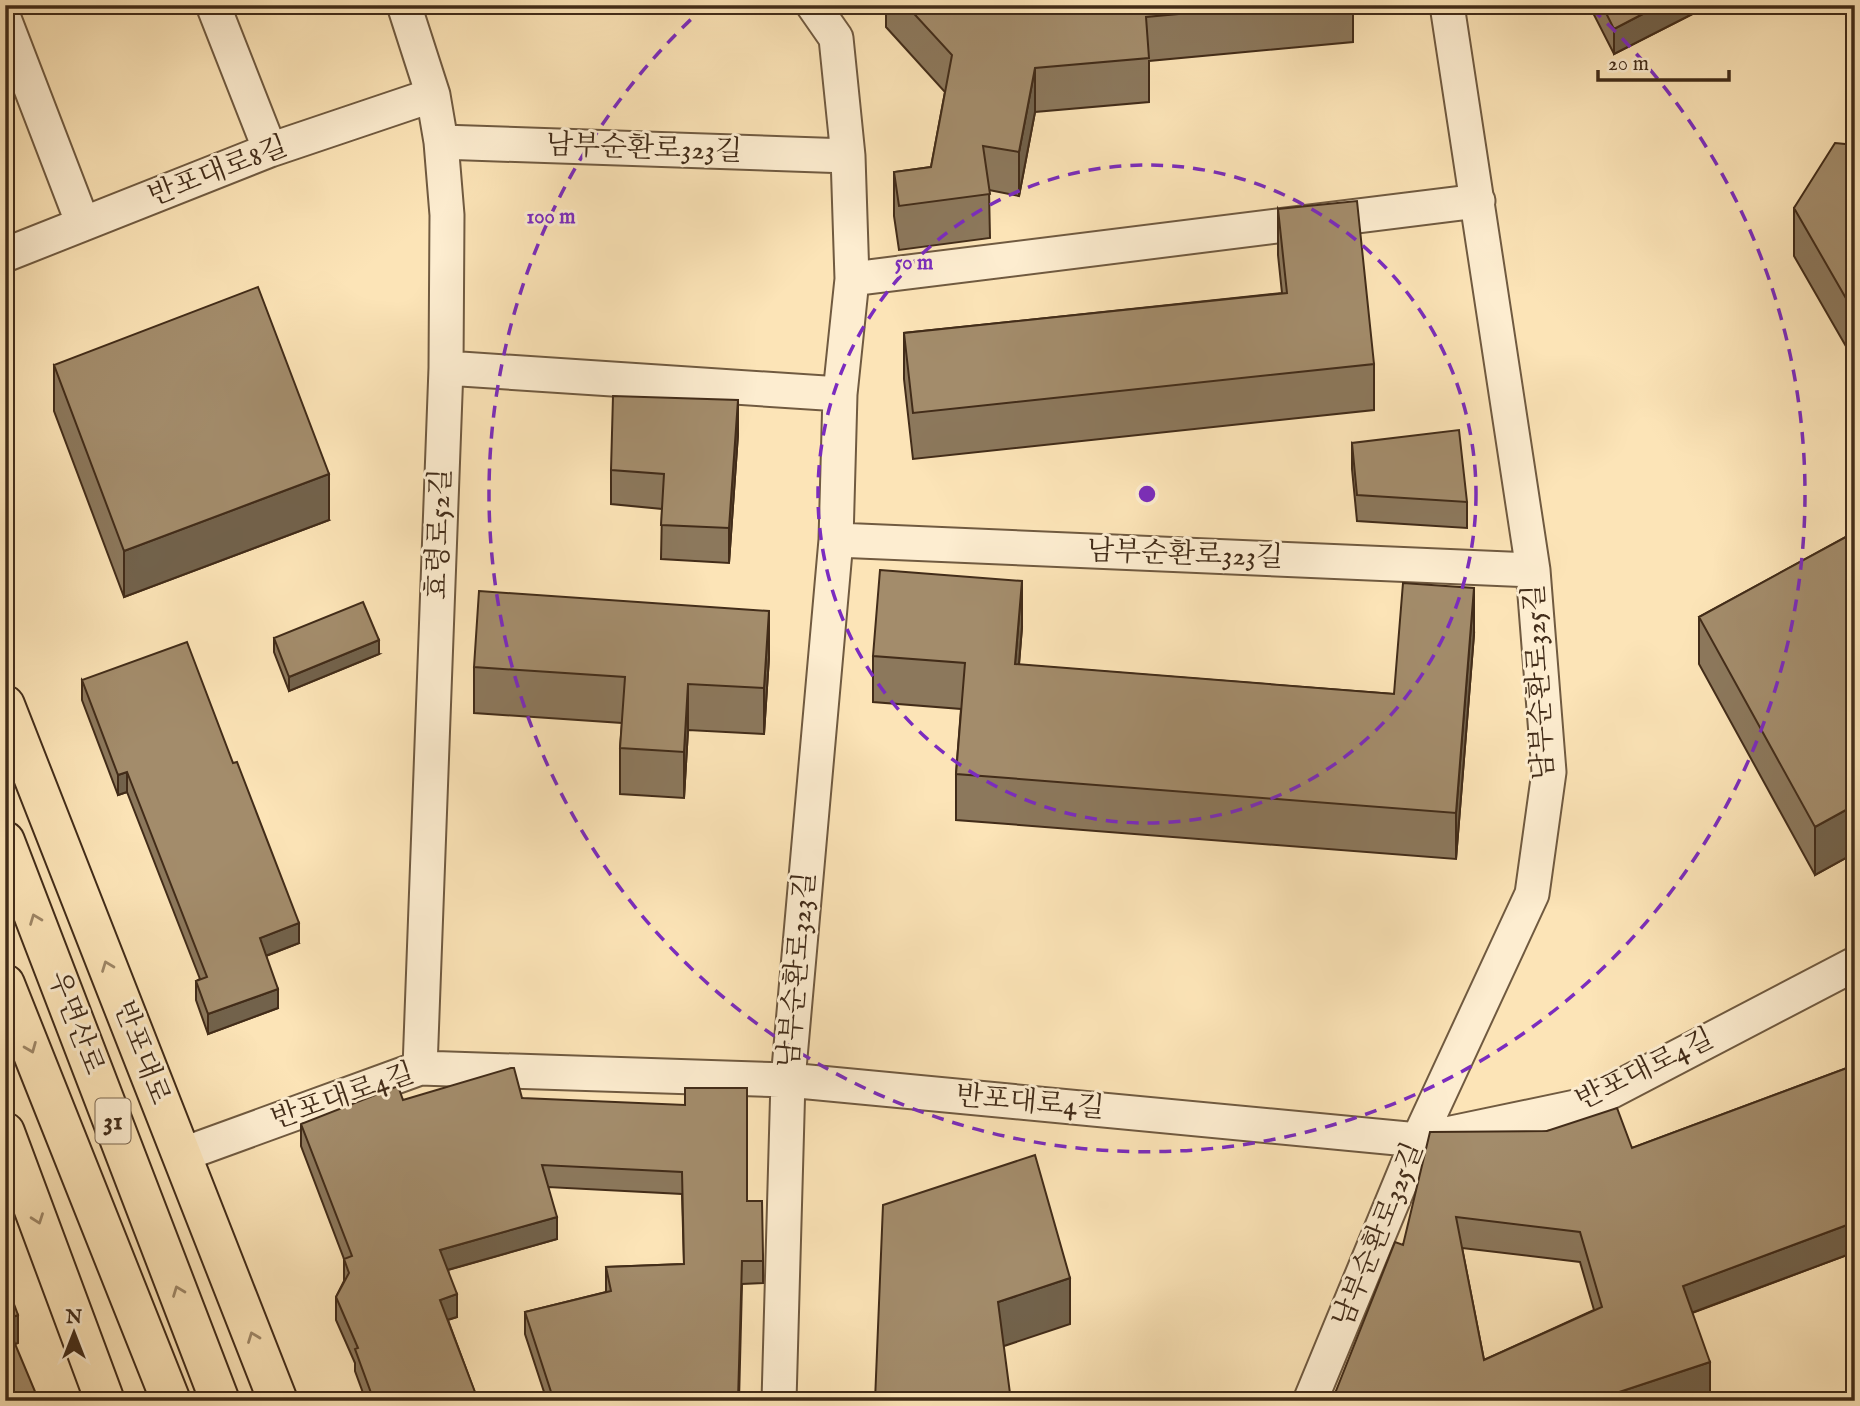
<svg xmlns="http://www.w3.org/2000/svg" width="1860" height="1406" viewBox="0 0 1860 1406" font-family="'IM FELL English','Noto Serif KR',serif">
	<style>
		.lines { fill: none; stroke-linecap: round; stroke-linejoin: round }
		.street-casing { stroke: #705a40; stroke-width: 37 }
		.primary-casing { stroke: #422c19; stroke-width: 42 }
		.highway-casing { stroke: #422c19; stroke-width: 42 }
		.street { stroke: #fdedd0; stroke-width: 33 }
		.primary { stroke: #fce4b7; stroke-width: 38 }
		.highway { stroke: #fce4b7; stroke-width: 38 }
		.wall { fill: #8c785c; stroke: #422c19; stroke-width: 2; fill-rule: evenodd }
		.shaded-wall { fill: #72624b; stroke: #422c19; stroke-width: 2 }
		.building { fill: #a38c6b; stroke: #422c19; stroke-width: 2; fill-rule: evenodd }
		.oneway { stroke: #9f8868 }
		.ring { fill: none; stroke: #7b2cbf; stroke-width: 3.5; stroke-dasharray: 12 9 }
		.labels { text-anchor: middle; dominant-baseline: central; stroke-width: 6; stroke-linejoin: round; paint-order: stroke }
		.shield { fill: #fdedd0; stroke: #7a6650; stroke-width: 2 }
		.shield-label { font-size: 26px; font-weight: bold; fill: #422c19 }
		.street-label { font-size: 28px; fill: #422c19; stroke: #fdedd0 }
		.centre { fill: #7b2cbf; stroke: #fdedd0; stroke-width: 3.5 }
		.ring-label { font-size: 21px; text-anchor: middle; font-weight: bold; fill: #7b2cbf; stroke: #fdedd0; stroke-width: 6; stroke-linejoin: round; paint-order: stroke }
	</style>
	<rect width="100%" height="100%" fill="#fce4b7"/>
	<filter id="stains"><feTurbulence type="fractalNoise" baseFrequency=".00286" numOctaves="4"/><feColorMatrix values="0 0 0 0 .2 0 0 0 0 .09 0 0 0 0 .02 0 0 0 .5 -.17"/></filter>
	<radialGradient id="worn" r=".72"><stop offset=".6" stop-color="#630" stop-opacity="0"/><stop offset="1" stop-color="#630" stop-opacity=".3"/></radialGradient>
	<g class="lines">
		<defs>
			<path id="street" d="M213 5 270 150
				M404 5 433 95 441 142 447 215 446 368 420 1068
				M5 21 83 224
				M441 142 848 156
				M5 255 270 150 433 95
				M852 279 1478 201
				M446 368 840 394
				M836 540 1533 570
				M181 1155 420 1068 788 1080 1418 1140 1585 1105 1855 964
				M779 1401 788 1080 836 540 840 394 852 279 848 156 836 38 813 5
				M1310 1401 1418 1140 1532 894 1549 772 1533 570 1447 5"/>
			<path id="primary" d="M5 705 278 1401
				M5 1132 105 1401"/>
			<path id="highway" d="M5 841 220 1401
				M5 984 171 1401"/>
		</defs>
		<use href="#street" class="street-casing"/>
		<use href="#primary" class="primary-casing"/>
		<use href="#highway" class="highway-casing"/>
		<use href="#street" class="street"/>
		<use href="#primary" class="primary"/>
		<use href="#highway" class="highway"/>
	</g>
	<path class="wall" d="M886 5H1353V42L1149 61V102L1035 112 1019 196 989 190 990 238 899 250 894 216V172L931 167 945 92 886 27Z
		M1589 5H1710L1614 54Z
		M1855 145V362L1794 256V208Z
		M1278 209 1374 364V410L913 459 904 379V333L1282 293 1278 255Z
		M54 365 329 520 124 597 54 411Z
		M738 434 729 563 661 559 662 509 611 504V470Z
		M1352 443 1467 502V528L1357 521 1352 469Z
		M1855 532V853L1815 875 1699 664V617Z
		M1022 627 1019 665 1394 694 1474 634 1456 859 956 820V774L961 709 873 702V656Z
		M274 638 379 654 289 691 274 652Z
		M769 657 764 734 688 730 684 798 620 794V748L622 723 474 713V667Z
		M82 680 299 943 266 956 278 1008 208 1034 196 1000V981L200 979 127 792 118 795 82 700Z
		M1855 1065V1252L1692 1313 1710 1392 1332 1401 1403 1245 1547 1131 1632 1148ZM1462 1248 1580 1262 1594 1310 1484 1360Z
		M522 1098 747 1201 763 1256V1283L742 1284 739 1401H547L525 1334V1312L606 1292V1267L684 1264 682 1194 548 1187 557 1239 448 1270 457 1317 448 1320 478 1401H366L355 1371V1363L336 1320V1297L344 1281V1259L301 1146V1124L403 1100Z"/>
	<path class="shaded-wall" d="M1660 5H1710L1614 54V29Z
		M1035 68V112L1019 196V152Z
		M738 400V434L729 563V528Z
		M329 474V520L124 597V551Z
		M1022 581V627L1015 710V664Z
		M1474 588V634L1456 859V813Z
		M769 611V657L764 734V688Z
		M379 640V654L289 691V677Z
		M688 684V730L684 798V752Z
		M127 772V792L118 795V775Z
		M1855 805V853L1815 875V827Z
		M299 923V943L260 958V938Z
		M278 989V1008L208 1034V1014Z
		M557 1217V1239L440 1272V1250Z
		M1855 1222V1252L1683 1316V1286Z
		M1070 1278V1324L998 1348V1302Z
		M457 1294V1317L440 1322V1300Z
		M18 1315V1343L5 1348V1320Z
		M1710 1362V1392L1684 1401H1592Z"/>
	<path class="building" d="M906 5H1277L1146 17 1149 58 1035 68 1019 152 983 146 990 194 899 206 894 172 931 167 952 55Z
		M1602 5H1660L1614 29Z
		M1835 143 1855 145V314L1794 208Z
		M1357 201 1374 364 913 413 904 333 1287 293 1278 209Z
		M258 287 329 474 124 551 54 365Z
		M613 396 738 400 729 528 661 525 664 474 611 470Z
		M1459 430 1467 502 1357 495 1352 443Z
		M1855 532V805L1815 827 1699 617Z
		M880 570 1022 581 1015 664 1394 694 1403 583 1474 588 1456 813 956 774 965 663 873 656Z
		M479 591 769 611 764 688 688 684 684 752 620 748 625 677 474 667Z
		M363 602 379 640 289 677 274 638Z
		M187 642 233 763 237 762 299 923 260 938 278 989 208 1014 196 981 207 977 127 772 118 775 82 680Z
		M1855 1065V1222L1683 1286 1710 1362 1592 1401H1332L1395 1242 1403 1245 1430 1132 1547 1131 1617 1108 1632 1148ZM1456 1217 1580 1232 1602 1307 1484 1360Z
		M511 1068H514L522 1098 685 1105V1088H747V1201H762L763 1256V1261H742L738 1401H554L525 1312 611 1291 606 1267 684 1264 682 1172 542 1165 557 1217 440 1250 457 1294 440 1300 478 1400 374 1401 355 1349 358 1348 336 1297 349 1273 344 1259 352 1256 301 1124 398 1086 403 1100Z
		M1035 1155 1070 1278 998 1302 1011 1401H875L883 1205Z
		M5 1280 18 1315 5 1320Z
		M5 1320 39 1401H5Z"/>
	<defs><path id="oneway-chevron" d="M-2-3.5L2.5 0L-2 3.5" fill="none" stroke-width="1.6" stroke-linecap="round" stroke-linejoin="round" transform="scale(1.75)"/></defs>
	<g class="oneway">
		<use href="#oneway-chevron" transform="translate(35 919) rotate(-111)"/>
		<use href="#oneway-chevron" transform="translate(107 966) rotate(-111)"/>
		<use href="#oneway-chevron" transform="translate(31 1048) rotate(68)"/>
		<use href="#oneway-chevron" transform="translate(38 1219) rotate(70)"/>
		<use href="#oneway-chevron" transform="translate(178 1291) rotate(-111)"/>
		<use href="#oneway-chevron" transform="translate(253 1337) rotate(-111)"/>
	</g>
	<g class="ring">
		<circle cx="1147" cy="494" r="329"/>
		<path d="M1592 9A658 658 0 1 1 702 9"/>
	</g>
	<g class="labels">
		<rect class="shield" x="95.5" y="1098.5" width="35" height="45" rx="5"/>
		<g class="shield-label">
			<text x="113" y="1121">31</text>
		</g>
		<g class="street-label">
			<text transform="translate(644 149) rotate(2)">남부순환로323길</text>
			<text transform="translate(218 172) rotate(-21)">반포대로8길</text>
			<text transform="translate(440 534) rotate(-88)">효령로52길</text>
			<text transform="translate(1185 555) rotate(2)">남부순환로323길</text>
			<text transform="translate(1540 682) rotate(-93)">남부순환로325길</text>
			<text transform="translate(798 970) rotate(-85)">남부순환로323길</text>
			<text transform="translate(75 1023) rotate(69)">우면산로</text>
			<text transform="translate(141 1053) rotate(69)">반포대로</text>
			<text transform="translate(1645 1070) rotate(-26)">반포대로4길</text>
			<text transform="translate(343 1097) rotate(-19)">반포대로4길</text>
			<text transform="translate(1030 1103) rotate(5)">반포대로4길</text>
			<text transform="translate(1379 1235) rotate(-68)">남부순환로325길</text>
		</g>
	</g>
	<circle cx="1147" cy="494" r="10" class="centre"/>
	<g class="ring-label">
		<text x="551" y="223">100 m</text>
		<text x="914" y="269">50 m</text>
	</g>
	<rect width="1860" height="1406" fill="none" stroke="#fce4b7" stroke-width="28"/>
	<rect x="7" y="7" width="1846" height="1392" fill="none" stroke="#422c19" stroke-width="3.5"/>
	<rect x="14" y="14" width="1832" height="1378" fill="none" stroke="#422c19" stroke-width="2"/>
	<g transform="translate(74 1333)" stroke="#fdedd0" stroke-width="5" paint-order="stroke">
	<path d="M0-5L12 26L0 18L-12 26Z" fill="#422c19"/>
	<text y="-10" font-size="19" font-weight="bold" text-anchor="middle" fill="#422c19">N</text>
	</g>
	<path d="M1598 70v10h131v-10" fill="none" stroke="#422c19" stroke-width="3.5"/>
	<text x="1608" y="70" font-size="21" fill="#422c19" stroke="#fdedd0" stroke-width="5" paint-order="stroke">20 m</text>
	<rect width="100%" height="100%" filter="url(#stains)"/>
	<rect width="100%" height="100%" fill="url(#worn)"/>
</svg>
